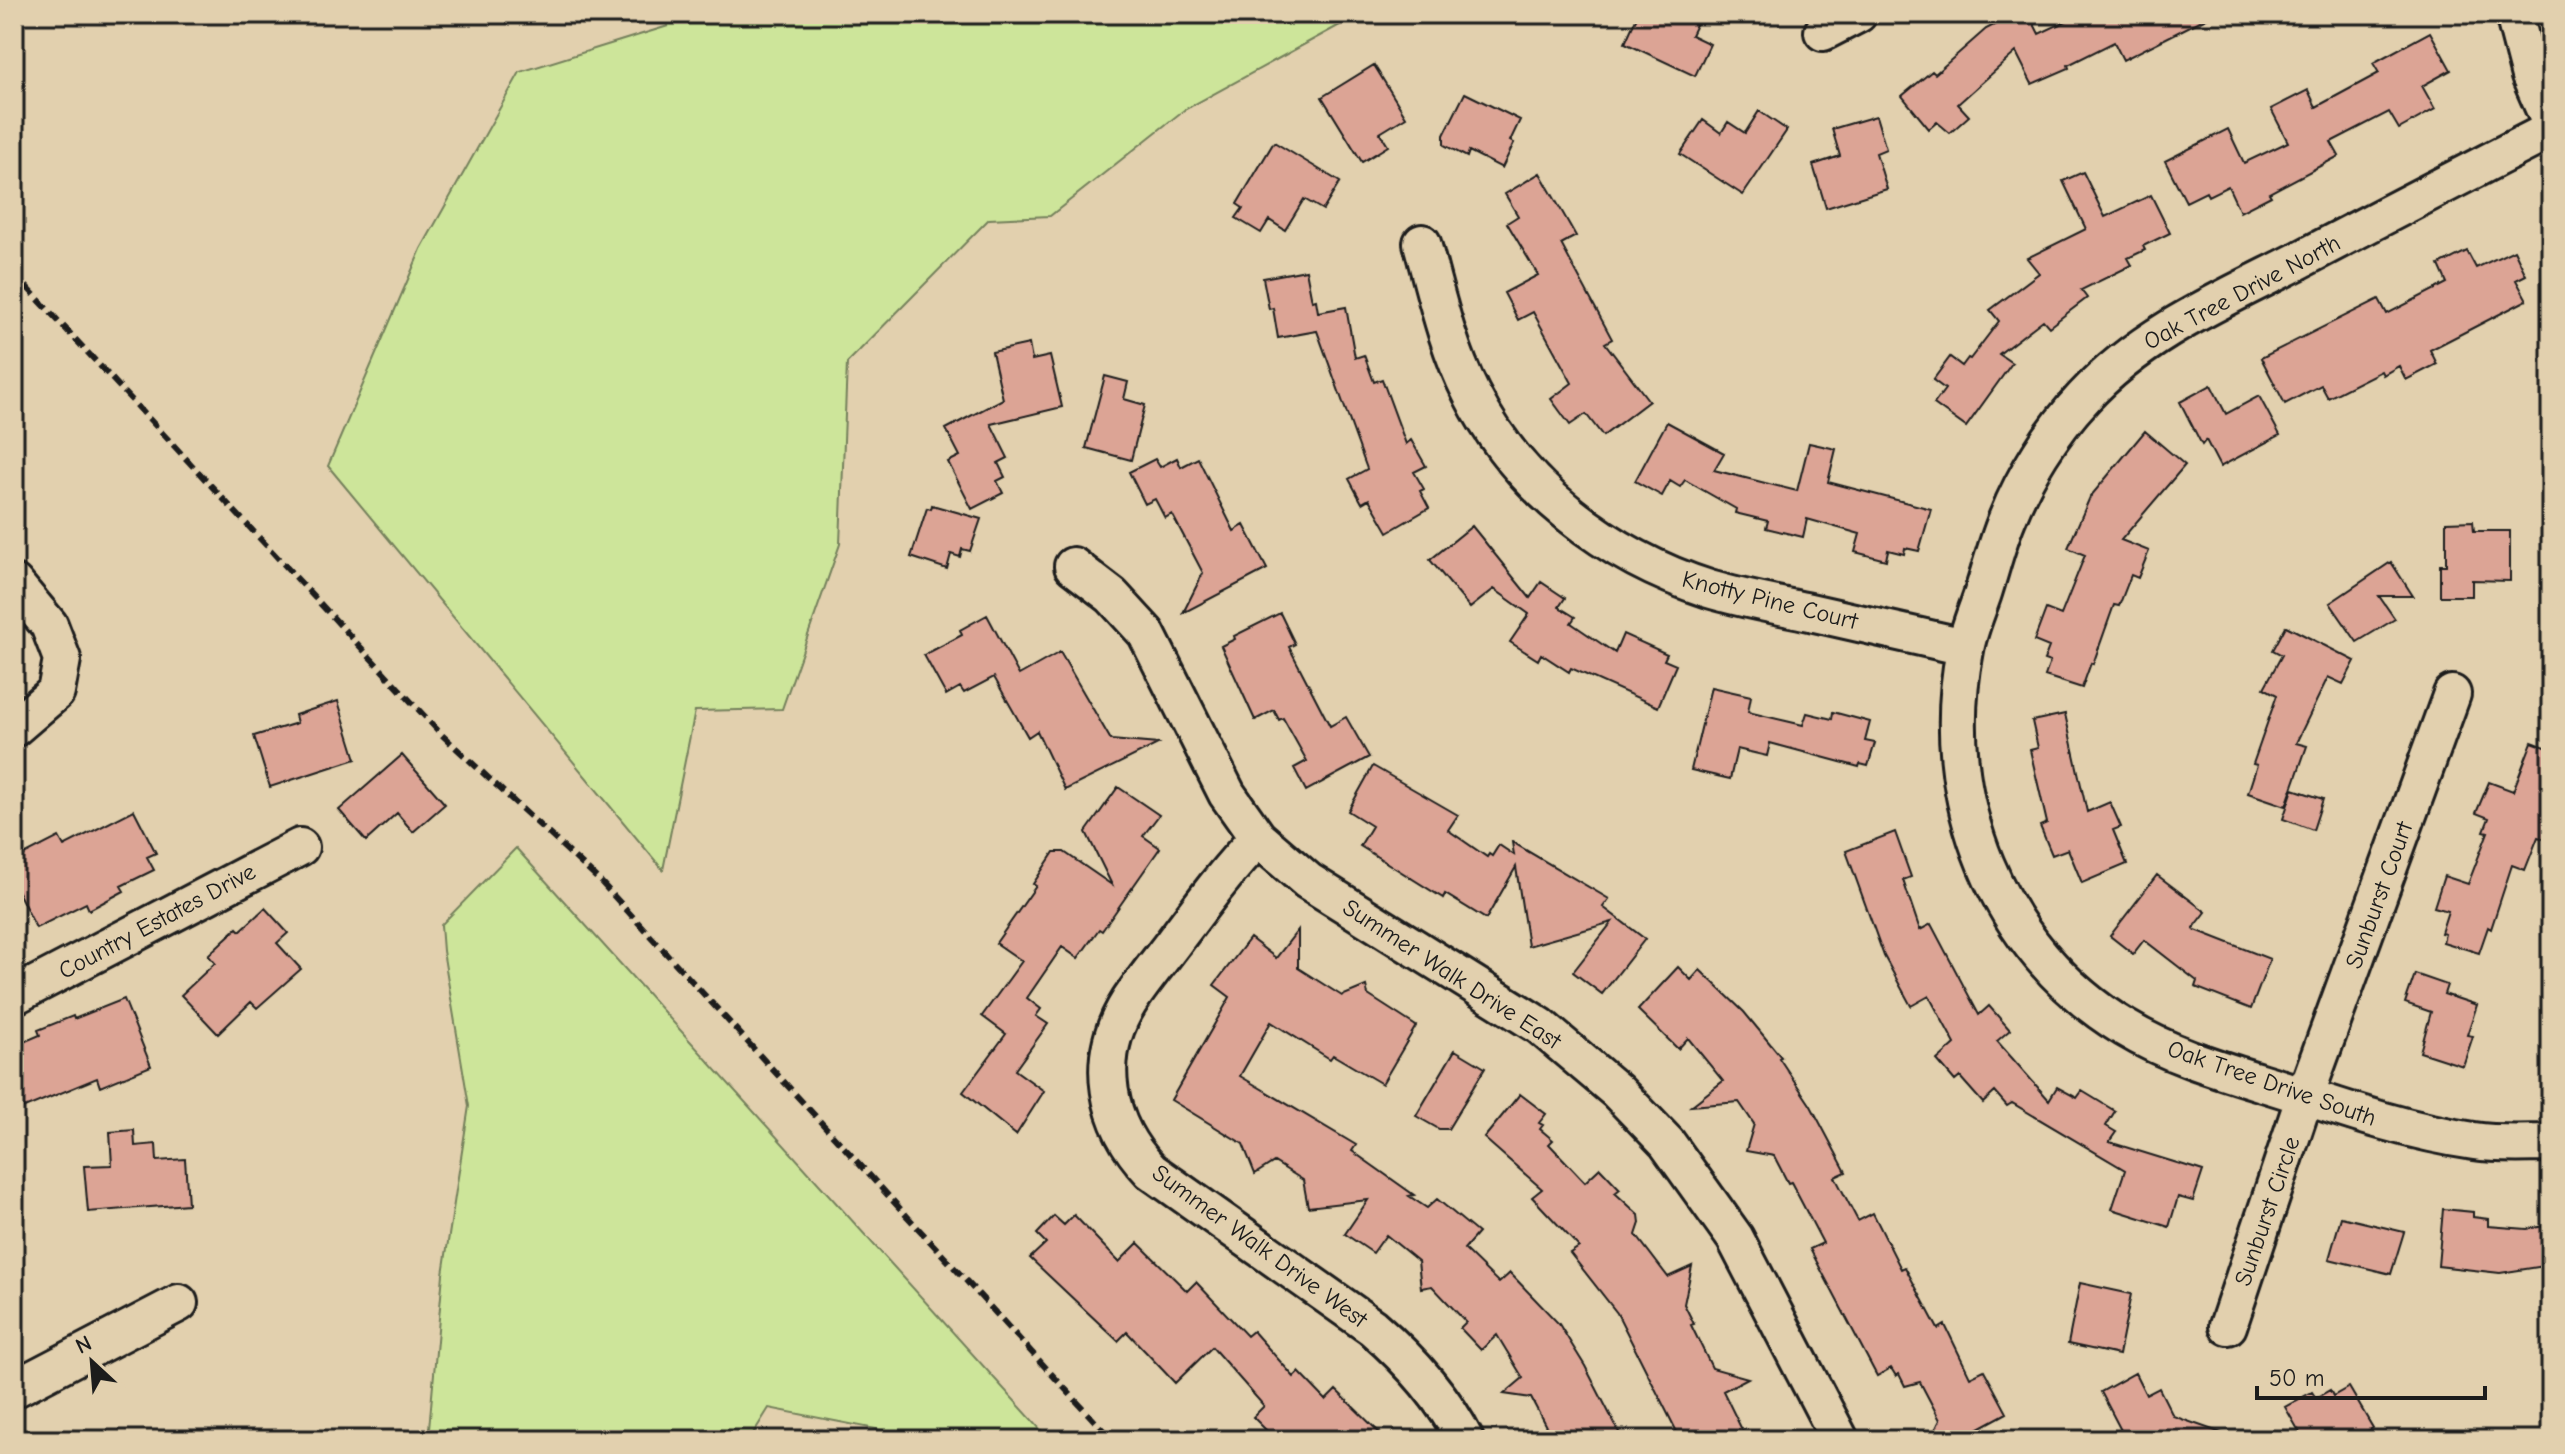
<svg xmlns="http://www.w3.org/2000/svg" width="2565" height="1454" viewBox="0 0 2565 1454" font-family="'Comic Neue',sans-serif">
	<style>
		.green { fill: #cde59a; stroke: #74805b; stroke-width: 2 }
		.building { fill: #dca495; stroke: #1c1c1c; stroke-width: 2 }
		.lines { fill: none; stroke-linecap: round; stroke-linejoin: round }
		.street-casing { stroke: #1c1c1c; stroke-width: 42 }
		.street { stroke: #e2d0ae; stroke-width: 36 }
		.rail { stroke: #1c1c1c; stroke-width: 6; stroke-dasharray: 12 6; stroke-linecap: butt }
		.labels { text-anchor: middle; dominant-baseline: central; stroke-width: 7; stroke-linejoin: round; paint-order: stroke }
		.street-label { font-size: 24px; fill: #1c1c1c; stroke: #e2d0ae }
	</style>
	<rect width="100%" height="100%" fill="#e2d0ae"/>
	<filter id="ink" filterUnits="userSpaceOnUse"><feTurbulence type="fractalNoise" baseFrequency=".0125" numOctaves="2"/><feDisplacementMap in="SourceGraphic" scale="16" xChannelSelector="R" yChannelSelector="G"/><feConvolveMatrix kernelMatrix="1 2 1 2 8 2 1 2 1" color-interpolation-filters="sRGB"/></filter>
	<g filter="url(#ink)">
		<path class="green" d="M663 14H1360L1184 110 1050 216 989 219 847 363 840 544 782 709 695 711 663 870 328 466 421 249 520 72 668 26Z
			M516 848 1050 1440H914L906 1435 769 1408 749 1440H428L443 1274 469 1106 443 951 441 925Z"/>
		<path class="building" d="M1638 14H1701L1691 35 1710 44 1695 76 1625 43Z
			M2016 14H2029L2039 34 2081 14H2214L2123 60 2114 42 2068 65 2069 68 2032 84 2016 52 1958 104 1969 116 1950 133 1937 122 1929 129 1902 96 1932 71 1935 74 1986 29Z
			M2430 32 2451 70 2422 86 2435 109 2399 129 2389 112 2331 142 2339 156 2269 193 2271 196 2240 212 2228 186 2208 196 2206 192 2186 202 2165 161 2228 129 2244 163 2288 142 2271 109 2308 90 2316 107 2379 73 2373 63Z
			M1374 65 1406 117 1380 133 1388 146 1362 162 1322 97Z
			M1465 93 1520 120 1510 141 1514 143 1502 168 1469 151 1467 157 1444 145V135Z
			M1759 111 1787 130 1743 195 1680 154 1703 120 1721 133 1728 122 1745 133Z
			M1876 116 1886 149 1876 153 1887 189 1826 208 1813 165 1840 156 1832 129Z
			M1274 142 1340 182 1323 210 1304 199 1285 230 1269 220 1261 233 1236 218 1243 208 1237 204Z
			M2083 172 2105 217 2151 195 2170 233 2143 246 2145 250 2128 258 2132 265 2081 290 2087 298 2049 327 2043 320 1999 354 2012 363 1966 427 1934 404 1945 389 1933 380 1950 357 1962 366 1968 358 1970 359 1999 321 1990 310 2039 273 2027 258 2086 229 2063 181Z
			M1540 173 1576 236 1561 244 1612 339 1605 343 1649 401 1603 436 1586 414 1570 425 1551 399 1572 383 1533 312 1518 320 1504 293 1538 275 1507 223 1518 216 1505 194Z
			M2514 250 2526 275 2516 280 2527 300 2430 350 2437 364 2406 380 2399 366 2383 375 2381 371 2328 398 2321 385 2285 404 2261 358 2379 299 2387 314 2447 283 2439 265 2467 251 2476 268Z
			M1306 270 1312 301 1316 300 1318 312 1346 307 1355 358 1364 355 1374 382 1382 379 1406 444 1411 440 1426 466 1414 472 1424 489 1420 491 1429 508 1388 532 1369 499 1362 503 1349 479 1367 469 1317 331 1278 338 1273 308 1269 309 1263 278Z
			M1029 344 1032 360 1050 356 1062 407 991 424 1008 458 998 463 1005 477 997 481 1003 493 972 509 948 462 960 456 946 429 1003 399 992 352Z
			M1105 376 1128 382 1124 399 1145 405 1131 460 1086 448Z
			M2211 385 2226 414 2259 396 2280 435 2220 467 2206 440 2202 445 2180 402Z
			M1667 422 1724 453 1714 470 1797 491 1809 443 1836 449 1828 482 1931 509 1919 551 1905 548 1904 554 1888 550 1886 560 1855 552 1860 534 1807 519 1803 537 1766 528 1768 521 1735 513 1736 509 1685 480 1680 487 1670 481 1662 496 1635 481Z
			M2145 431 2185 465 2121 540 2149 551 2138 578 2131 575 2119 606 2114 605 2093 664 2091 663 2082 688 2045 676 2050 662 2044 660 2049 647 2034 641 2046 609 2061 615 2085 555 2068 548 2090 497Z
			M1177 458 1181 467 1198 458 1234 531 1244 525 1267 569 1183 613 1203 573 1172 514 1165 518 1155 499 1145 504 1129 472 1155 459 1160 467Z
			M932 505 981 519 970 551 962 549 960 557 951 554 947 569 911 557 927 508 931 509Z
			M2473 521 2474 531H2510V581L2472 580V596H2440V565H2446V522Z
			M1472 526 1530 598 1541 582 1565 598 1559 607 1575 617 1571 623 1615 653 1623 634 1667 654 1664 660 1676 665 1658 707 1571 668 1569 672 1541 654 1538 660 1510 642 1529 614 1494 589 1470 608 1430 560Z
			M2391 562 2413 596H2379L2395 619 2357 642 2330 603Z
			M1280 613 1295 644 1289 647 1330 726 1346 717 1369 757 1306 791 1294 768 1307 761 1283 718 1279 720 1274 710 1255 720 1221 646 1235 639 1234 636Z
			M987 615 1019 675 1060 652 1111 740 1158 744 1065 790 1037 731 1028 737 994 677 964 693 960 687 946 695 924 655 962 635 960 630Z
			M2286 626 2355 661 2343 684 2328 677 2296 743 2307 746 2286 806 2248 793 2257 765 2253 764 2277 695 2264 688 2282 655 2273 650Z
			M1711 687 1751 696 1748 712 1803 725 1807 713 1832 719 1833 712 1870 722 1865 741 1875 743 1868 766 1860 764 1859 767 1770 743 1767 756 1737 749 1730 779 1691 770Z
			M338 701 356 759 270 787 254 736 297 723 295 715Z
			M2065 714 2087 812 2110 802 2121 827 2113 830 2127 864 2082 883 2068 849 2052 855 2040 826 2047 823 2030 750 2038 748 2032 721Z
			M2532 742 2551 749V841L2538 837 2525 870 2512 865 2491 929 2488 927 2479 953 2443 942 2445 934 2441 933 2448 911 2434 907 2444 876 2468 884 2488 832 2484 831 2489 818 2476 813 2489 782 2513 791Z
			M402 755 445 804 413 832 397 813 366 841 339 810Z
			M1373 766 1458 815 1448 830 1487 857 1489 854 1492 856 1499 845 1514 855 1512 842 1609 899 1603 907 1645 939 1602 994 1573 972 1612 922 1528 946 1516 867 1486 919 1445 894 1443 898 1360 846 1372 826 1348 811Z
			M1118 787 1159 815 1143 836 1160 848 1102 931 1099 929 1078 958 1062 947 1027 998 1041 1009 1036 1016 1048 1024 1015 1070 1044 1091 1016 1135 963 1092 1006 1034 982 1016 1022 961 996 943 1036 886 1033 884 1054 852H1064L1112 885 1086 832Z
			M2293 789 2323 799 2313 830 2283 819Z
			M134 810 156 853 147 857 154 870 121 886 124 891 89 910 86 903 36 928 14 884V860L59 837 64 846Z
			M1895 832 1911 877 1903 880 1920 930 1931 924 1979 1015 1989 1006 2010 1030 1997 1041 2049 1100 2057 1087 2077 1098 2082 1091 2115 1111 2106 1126 2116 1132 2109 1142 2203 1171 2193 1201 2178 1197 2169 1227 2112 1209 2125 1170 2012 1103 2007 1106 1995 1092 1983 1103 1960 1077 1955 1081 1937 1060 1955 1044 1929 996 1911 1006 1884 956 1846 851Z
			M2157 875 2206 912 2193 929 2270 959 2251 1009 2195 987 2197 981 2144 940 2133 954 2110 936Z
			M265 908 288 933 277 943 301 969 257 1008 251 1002 218 1034 181 995 215 963 208 955 237 928 240 931Z
			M1298 930V968L1342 996 1366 986 1368 995 1416 1026 1382 1084 1333 1055 1330 1059 1271 1022 1240 1076 1356 1145 1352 1151 1414 1195 1409 1196 1427 1208 1437 1199 1478 1233 1464 1249 1499 1283 1510 1273 1559 1324 1585 1366 1623 1440H1553L1531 1398 1504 1394 1523 1378 1497 1335 1481 1350 1460 1328 1466 1322 1432 1286 1421 1288 1418 1261 1386 1235 1373 1253 1345 1234 1368 1200 1308 1207 1303 1180 1274 1162 1255 1174 1243 1144 1171 1100 1230 997 1214 985 1250 938 1276 958Z
			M1678 967 1691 980 1700 970 1744 1012 1781 1057 1779 1058 1811 1106 1846 1172 1835 1177 1858 1221 1873 1213 1901 1269 1905 1267 1938 1329 1945 1325 1970 1377 1984 1370 2007 1413 1957 1440H1930L1940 1420 1920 1382 1905 1386 1899 1374 1896 1376 1891 1368 1877 1376 1810 1249 1823 1243 1791 1182 1788 1183 1774 1156 1746 1151 1754 1124 1739 1102 1691 1106 1723 1081 1688 1038 1678 1049 1638 1010Z
			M2415 974 2447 985 2444 994 2477 1005 2467 1035 2473 1036 2463 1066 2420 1052 2431 1012 2405 1003Z
			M124 999 151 1066 100 1087 97 1078 22 1109 14 1090V1046L40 1035 38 1030 73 1016 74 1019Z
			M1455 1050 1485 1068 1448 1129H1439L1416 1116Z
			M1520 1094 1546 1114 1539 1123 1543 1125 1540 1129 1553 1140 1549 1144 1585 1182 1600 1168 1620 1189 1615 1193 1639 1215 1640 1223 1636 1235 1668 1277 1692 1266 1684 1304 1694 1324 1691 1325 1712 1368 1748 1378 1723 1391 1747 1440H1681L1617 1313 1570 1253 1579 1247 1532 1197 1542 1189 1484 1138Z
			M134 1130 135 1146 156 1144 157 1161 185 1159 188 1204 88 1212 84 1166 112 1165 110 1132Z
			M2443 1209 2473 1212V1217L2488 1219V1226L2527 1229 2551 1225V1265L2500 1273 2438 1266Z
			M1074 1215 1119 1262 1138 1243 1187 1291 1196 1282 1247 1336 1253 1331 1294 1377 1299 1372 1326 1400 1336 1390 1387 1440H1276L1253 1417 1264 1406 1212 1347 1175 1383 1127 1332 1118 1341 1030 1258 1046 1243 1037 1234 1054 1216 1064 1225Z
			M2341 1217 2404 1232 2391 1274 2329 1259Z
			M2080 1283 2131 1294 2119 1355 2068 1344Z
			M2135 1373 2146 1395 2159 1388 2173 1416 2230 1436V1440H2126L2101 1392Z
			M2349 1387 2373 1428 2352 1440H2304L2285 1407 2312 1392 2316 1398 2330 1390 2333 1396Z"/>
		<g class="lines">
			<defs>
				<path id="street" d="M2514 14 2530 76 2551 124
					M1823 32 1858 14
					M2551 130C2467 173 2383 216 2300 260 2224 299 2143 333 2084 397 2052 431 2024 476 2007 519 1997 543 1991 568 1983 593 1977 611 1968 631 1965 650 1936 796 1996 950 2125 1028 2176 1059 2236 1074 2292 1092 2352 1112 2412 1132 2474 1141 2500 1145 2525 1143 2551 1143
					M1422 243C1436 294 1447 346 1471 393 1519 489 1609 557 1709 589 1742 599 1777 605 1810 612 1862 624 1914 635 1965 647
					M1073 566 1112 596 1146 633 1227 794 1258 838 1308 881 1540 1026 1617 1091 1667 1143 1735 1238 1840 1440
					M14 583 49 625 62 659 56 692 14 728
					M1258 838C1226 871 1200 907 1173 943 1158 963 1142 982 1129 1002 1093 1059 1106 1124 1151 1171L1372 1327C1409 1359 1443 1396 1465 1440
					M14 996 300 847
					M2228 1326 2305 1096 2452 694
					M14 1389 179 1303"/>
			</defs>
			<use href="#street" class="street-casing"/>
			<use href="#street" class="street"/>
			<path class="rail" d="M14 273 442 735 601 882 1112 1440"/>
		</g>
	</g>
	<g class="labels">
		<g class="street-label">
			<text transform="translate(2242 292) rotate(-28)">Oak Tree Drive North</text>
			<text transform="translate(1770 600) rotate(14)">Knotty Pine Court</text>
			<text transform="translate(2379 895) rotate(-70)">Sunburst Court</text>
			<text transform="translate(157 921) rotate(-28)">Country Estates Drive</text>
			<text transform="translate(1452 974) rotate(33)">Summer Walk Drive East</text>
			<text transform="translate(2272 1083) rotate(19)">Oak Tree Drive South</text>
			<text transform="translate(2267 1211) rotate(-71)">Sunburst Circle</text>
			<text transform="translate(1260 1246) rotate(36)">Summer Walk Drive West</text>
		</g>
	</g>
	<rect width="2565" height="1454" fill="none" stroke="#e2d0ae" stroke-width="48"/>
	<rect x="24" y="24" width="2517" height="1406" fill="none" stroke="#1c1c1c" stroke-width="3" filter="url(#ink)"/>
	<g transform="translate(92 1362) rotate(334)" stroke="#e2d0ae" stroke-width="6" paint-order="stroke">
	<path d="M0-6L14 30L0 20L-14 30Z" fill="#1c1c1c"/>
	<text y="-12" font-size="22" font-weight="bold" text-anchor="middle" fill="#1c1c1c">N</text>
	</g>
	<path d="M2257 1386v12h228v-12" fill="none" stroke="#1c1c1c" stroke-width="4"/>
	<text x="2269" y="1386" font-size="24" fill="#1c1c1c" stroke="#e2d0ae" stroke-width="6" paint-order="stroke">50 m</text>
</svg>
